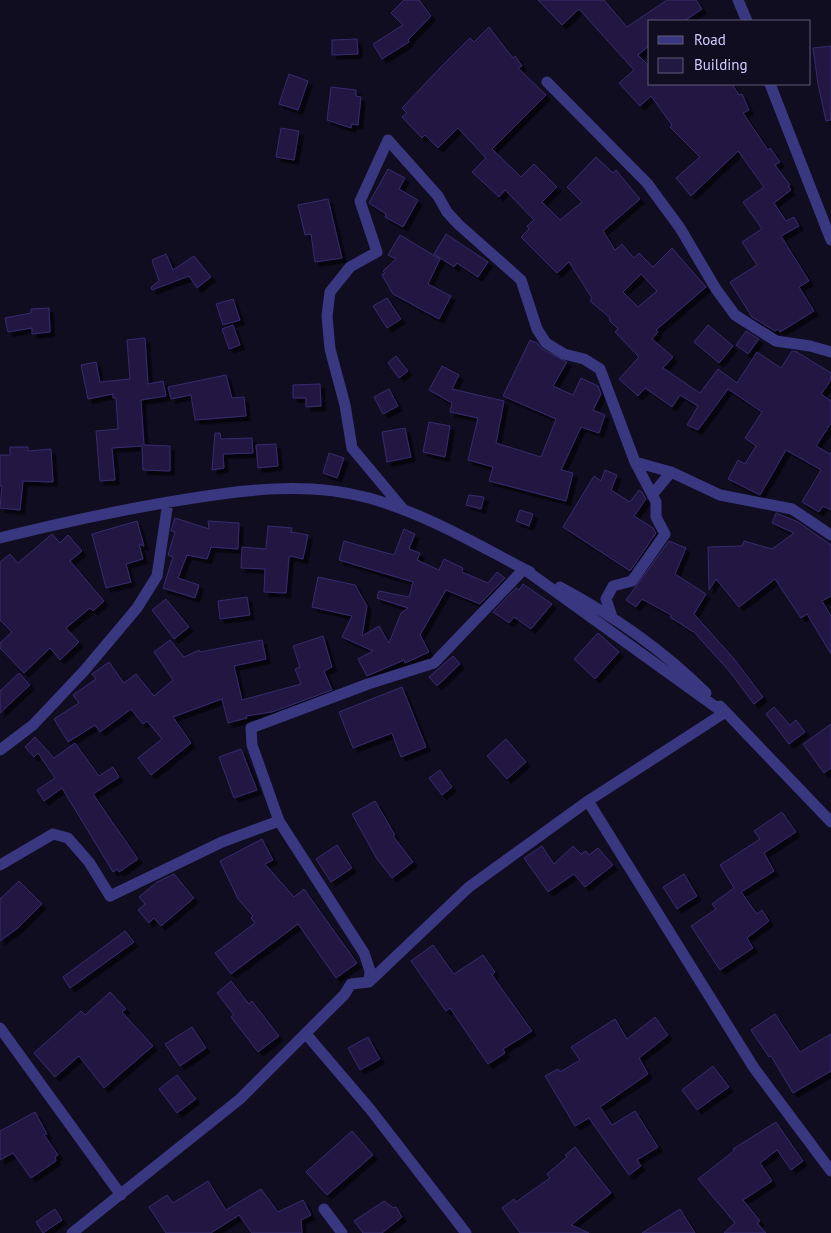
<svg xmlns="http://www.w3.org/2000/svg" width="831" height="1233" viewBox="0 0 831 1233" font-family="'PT Sans',sans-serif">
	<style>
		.building { fill: #211942; stroke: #372b6e; fill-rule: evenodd; filter: url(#shadow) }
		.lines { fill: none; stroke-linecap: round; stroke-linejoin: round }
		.street { stroke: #393780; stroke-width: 11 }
	</style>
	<defs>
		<filter id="shadow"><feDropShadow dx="4.5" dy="4.5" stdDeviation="0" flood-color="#0009"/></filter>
	</defs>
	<rect width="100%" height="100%" fill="#100d21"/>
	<path class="building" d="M404 0H419L431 16 408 40 409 42 382 59 373 44 403 25 391 13Z
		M538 0H604L627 27 667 0H696L702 9 684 21H650V45L638 55 650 67V84H732L739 95 742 94 749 110 743 113 768 150 770 148 780 162 775 165 790 185 788 186 791 190 774 203 786 221 794 217 799 226 781 236 809 281 799 287 814 311 780 332 778 329 775 331 752 317 730 282 757 265 742 242 762 229 743 202 764 187 738 151 691 196 676 178 700 157 670 127 672 125 651 96 640 106 619 83 634 70 579 9 562 25Z
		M489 27 513 58 515 56 522 66 518 68 546 95 492 149 521 177 534 164 557 187 542 202 560 220 582 202 567 187 596 157 613 173 616 170 640 199 603 231 615 250 622 244 634 258 639 253 653 267 672 248 706 287 656 330 658 332 652 339 673 357 663 368 700 393 718 369 737 383 757 352 781 368 792 351 797 352 831 373V380L821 394 831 401V423L816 446 830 454 831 452V510L823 506 819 512 802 502 821 470 786 450 760 495 728 479 738 460 745 464 756 446 745 438 762 412 728 389 698 430 687 425 698 406 680 395 672 407 645 388 638 396 619 379 639 357 615 332 618 329 609 320 610 318 590 301 592 298 569 262 557 273 521 237 529 229 527 226 534 220 505 190 499 197 472 172 486 158 458 128 438 148 425 135 422 138 402 117 407 113 402 108 440 68 470 38 474 42ZM641 274 657 291 638 307 623 292Z
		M357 39 358 54 332 55V40Z
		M831 46V120L826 121 818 84 813 48Z
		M289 74 308 81 298 110 279 104Z
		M331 87 356 90V96L361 97 358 125 352 124 351 128 327 120Z
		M281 128 299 131 294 160 276 157Z
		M388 169 405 178 399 189 418 200 403 227 385 217 386 214 369 203Z
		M328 199 342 258 315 262 311 234 305 235 298 205Z
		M446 234 488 262 478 277 457 263 454 267 434 254Z
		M400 235 440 259 428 284 451 296 439 319 393 294 382 275 385 273 383 271 396 259 388 255Z
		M166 254 173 270 194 256 211 277 197 288 189 276 152 290 151 287 159 281 152 260Z
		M387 298 401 319 387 328 373 306Z
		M233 299 240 320 223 325 216 304Z
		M49 308 50 332 32 334V328L8 332 5 318 31 313V309Z
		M233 325 240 345 229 349 222 329Z
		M708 325 733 346 719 363 694 342Z
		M746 331 759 339 748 354 736 345Z
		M145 338 148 384 163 381 166 396 141 400 144 445 170 446V471L143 470 142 446 112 448 115 480 100 481 96 431 118 429 116 398H113V394L88 399 81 365 96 362 100 382 130 379 127 340Z
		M530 340 537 343 542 349 567 362 553 386 573 395 581 378 598 386 601 394 593 410 605 415 599 433 581 427 561 470 573 473 566 501 489 481 493 467 468 460 478 418 450 412 452 403 429 390 442 366 459 375 452 389 504 401 496 443 541 457 556 419 503 396Z
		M396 356 408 371 399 378 388 363Z
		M226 375 232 398 244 397 246 416 195 420 191 395 171 399 168 387Z
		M320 384 321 406 306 407V398H293V385Z
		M389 389 398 406 383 414 374 397Z
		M429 422 450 426 445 457 423 452Z
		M405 428 411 457 387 462 382 432Z
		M215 433H220L221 439 252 438 253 453 223 454 224 468 212 470Z
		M276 444 278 466 258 468 256 445Z
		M10 447H28V451L51 449 53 482 23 481 20 510 0 508 2 486H0V455H10Z
		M329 453 344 458 337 478 323 473Z
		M605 470 617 475 611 490 630 502 639 490 642 492 646 499 634 516 653 528 656 533 630 571 563 527 594 476 601 481Z
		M469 495 484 497 481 509 466 505Z
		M520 510 533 514 529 526 516 521Z
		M776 513 798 522 831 545V596L822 601 831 616V654L807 614 801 618 775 579 739 607 716 579 709 590 708 547 742 546 744 541 772 549 794 533 772 523Z
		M175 518 209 529 208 521 239 523 238 549 211 547 207 559 187 555 178 578 199 585 195 598 163 588 173 557 168 555 175 532 171 531Z
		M137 521 144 546 139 544 143 559 126 564 131 582 106 588 92 534Z
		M268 526 292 528 291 532 308 535 303 559 290 556 289 558 286 593 264 592 265 569 241 568 242 547 266 549Z
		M404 529 415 534 409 549 420 553 417 560 439 570 444 559 463 568 462 572 488 583 497 572 505 578 480 604 446 590 420 635 429 652 405 663 404 660 367 676 358 659 373 651 342 637 352 616 312 607 318 577 355 585 367 606 362 636 379 626 389 643 401 613 408 608 377 598 379 591 409 597 413 582 339 560 344 541 394 555Z
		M52 534 60 543 68 535 82 551 70 561 104 601 93 611 90 608 66 628 79 642 60 660 50 648 24 673 0 648V643L12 632 0 620V562L10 554 18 563Z
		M669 541 686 548 675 574 706 594 694 614 735 660 763 697 754 704 730 672 695 633 670 617 671 615 642 599 636 607 626 600Z
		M523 584 552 604 531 629 514 617 509 623 493 612 516 588 519 590Z
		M247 597 250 615 220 619 218 601Z
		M166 599 189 627 174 639 152 610Z
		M598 633 619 652 595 679 574 659Z
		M323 636 332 667 324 671 332 690 272 712 246 716 247 718 228 723 222 699 173 717 191 743 151 775 138 758 162 739 147 721 143 724 131 709 100 732 95 725 68 742 54 719 79 703 73 695 96 679 92 674 109 662 124 683 136 674 154 696 173 680 154 652 170 640 184 657 199 650 200 652 262 640 266 659 234 666 242 700 301 684 295 669 300 667 293 646Z
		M453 656 460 664 437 686 429 677Z
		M19 673 30 685 0 713V691Z
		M402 687 426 747 401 757 392 733 353 748 339 712Z
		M774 707 790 725 796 720 805 732 789 744 766 714Z
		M831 724V768L824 773 803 744Z
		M35 737 54 758 75 743 99 776 113 767 119 777 93 794 138 859 119 872 117 869 113 872 62 788 44 801 37 790 55 778 38 753 34 757 25 747Z
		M506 739 526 762 507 779 487 756Z
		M241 749 257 790 234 798 219 757Z
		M440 770 452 787 442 795 429 778Z
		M375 801 395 835 393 836 413 862 392 878 377 859 352 814Z
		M782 812 796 832 764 853 774 871 741 892 757 914 762 910 769 921 747 938 753 948 720 970 691 926 716 909 712 904 734 888 720 865 760 839 754 831Z
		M262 839 273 860 265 864 294 897 304 889 357 963 336 978 298 924 231 974 215 953 255 923 251 918 253 916 238 899 220 861Z
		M337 845 352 868 331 882 316 859Z
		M542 846 554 864 573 846 581 854 586 851 589 855 598 848 613 865 585 887 574 874 548 892 524 858Z
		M174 874 194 898 161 926 154 918 149 923 138 910 145 904 139 897 157 882Z
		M684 874 697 896 677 909 663 887Z
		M19 881 42 904 18 928 0 941V899Z
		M125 931 134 942 70 988 63 977Z
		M433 945 454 974 483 955 495 972 492 975 532 1031 503 1049 505 1053 488 1064 450 1008 446 1011 411 961Z
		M231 981 249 1004 252 1001 279 1036 258 1052 231 1017 234 1015 217 993Z
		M110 992 126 1009 122 1012 153 1046 104 1088 79 1056 55 1077 34 1053 81 1011 85 1015Z
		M775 1014 800 1052 831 1034V1071L793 1093 771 1056 769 1057 751 1030Z
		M655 1017 668 1035 639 1058 648 1074 600 1107 612 1125 635 1111 658 1147 637 1160 641 1166 629 1175 589 1118 575 1126 545 1076 558 1069 560 1072 580 1060 571 1047 615 1019 627 1039Z
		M192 1027 206 1048 180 1066 165 1044Z
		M368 1037 380 1059 360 1070 348 1048Z
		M713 1066 729 1087 697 1110 682 1090Z
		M177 1075 196 1099 177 1113 159 1089Z
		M35 1112 47 1134 44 1135 58 1155 55 1157 56 1161 31 1178 13 1153 0 1160V1131Z
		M776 1122 803 1161 791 1170 777 1150 760 1163 772 1181 743 1200 760 1221 757 1223 766 1233H724L735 1223 698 1179 734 1151 733 1149Z
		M352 1131 373 1155 327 1195 306 1172Z
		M575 1147 611 1193 571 1225 589 1233H520L502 1208 514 1199 516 1202 550 1178 547 1174 567 1157 565 1155Z
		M208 1181 226 1210 261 1189 278 1212 303 1200 311 1215 301 1220 302 1233H252L239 1215 211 1233H166L149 1207 167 1195 173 1203Z
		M384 1201 393 1208 396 1207 402 1217 382 1233H363L354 1221Z
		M55 1209 62 1220 43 1233 36 1222Z
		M680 1209 695 1233H642Z"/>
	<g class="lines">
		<path class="street" d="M738 0 747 21
			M547 82 647 183 680 228 716 289 735 315 776 341 810 346 831 352
			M770 84 831 240
			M635 462 671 472 720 495 792 509 831 535
			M652 495 671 472
			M403 509 352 448 345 405 330 349 327 316 330 292 350 267 377 252 360 201 388 140 438 196 447 212 458 224 521 280 537 329 546 343 564 354 584 359 600 369 635 462 656 502V517L665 534 632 581 613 586 606 599 612 617
			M0 538C60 523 120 510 181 500 242 490 308 481 369 498 426 514 478 545 530 572
			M560 587C614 616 663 650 706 693
			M720 706 831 822
			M0 750 33 725 84 671 137 608 157 576 168 502
			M0 865 53 834 68 838 89 862 110 896 222 842 279 821
			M369 982 370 971 364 953 279 821 252 745 251 728 368 684 434 663 524 569 724 713 588 801
			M0 1028 121 1195
			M306 1034 370 1109 466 1233
			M324 1209 342 1233
			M72 1233 240 1099 344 995 351 984 369 982 469 887 588 801 754 1068 831 1171"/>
	</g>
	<rect x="648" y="20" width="162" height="65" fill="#100d21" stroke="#5e5a7a"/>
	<rect x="658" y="36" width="25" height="8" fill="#393780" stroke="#5e5a7a"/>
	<text x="694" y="45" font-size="15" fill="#d2cdff">Road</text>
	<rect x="658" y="58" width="25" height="15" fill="#211942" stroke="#5e5a7a"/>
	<text x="694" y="70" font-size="15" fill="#d2cdff">Building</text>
</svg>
